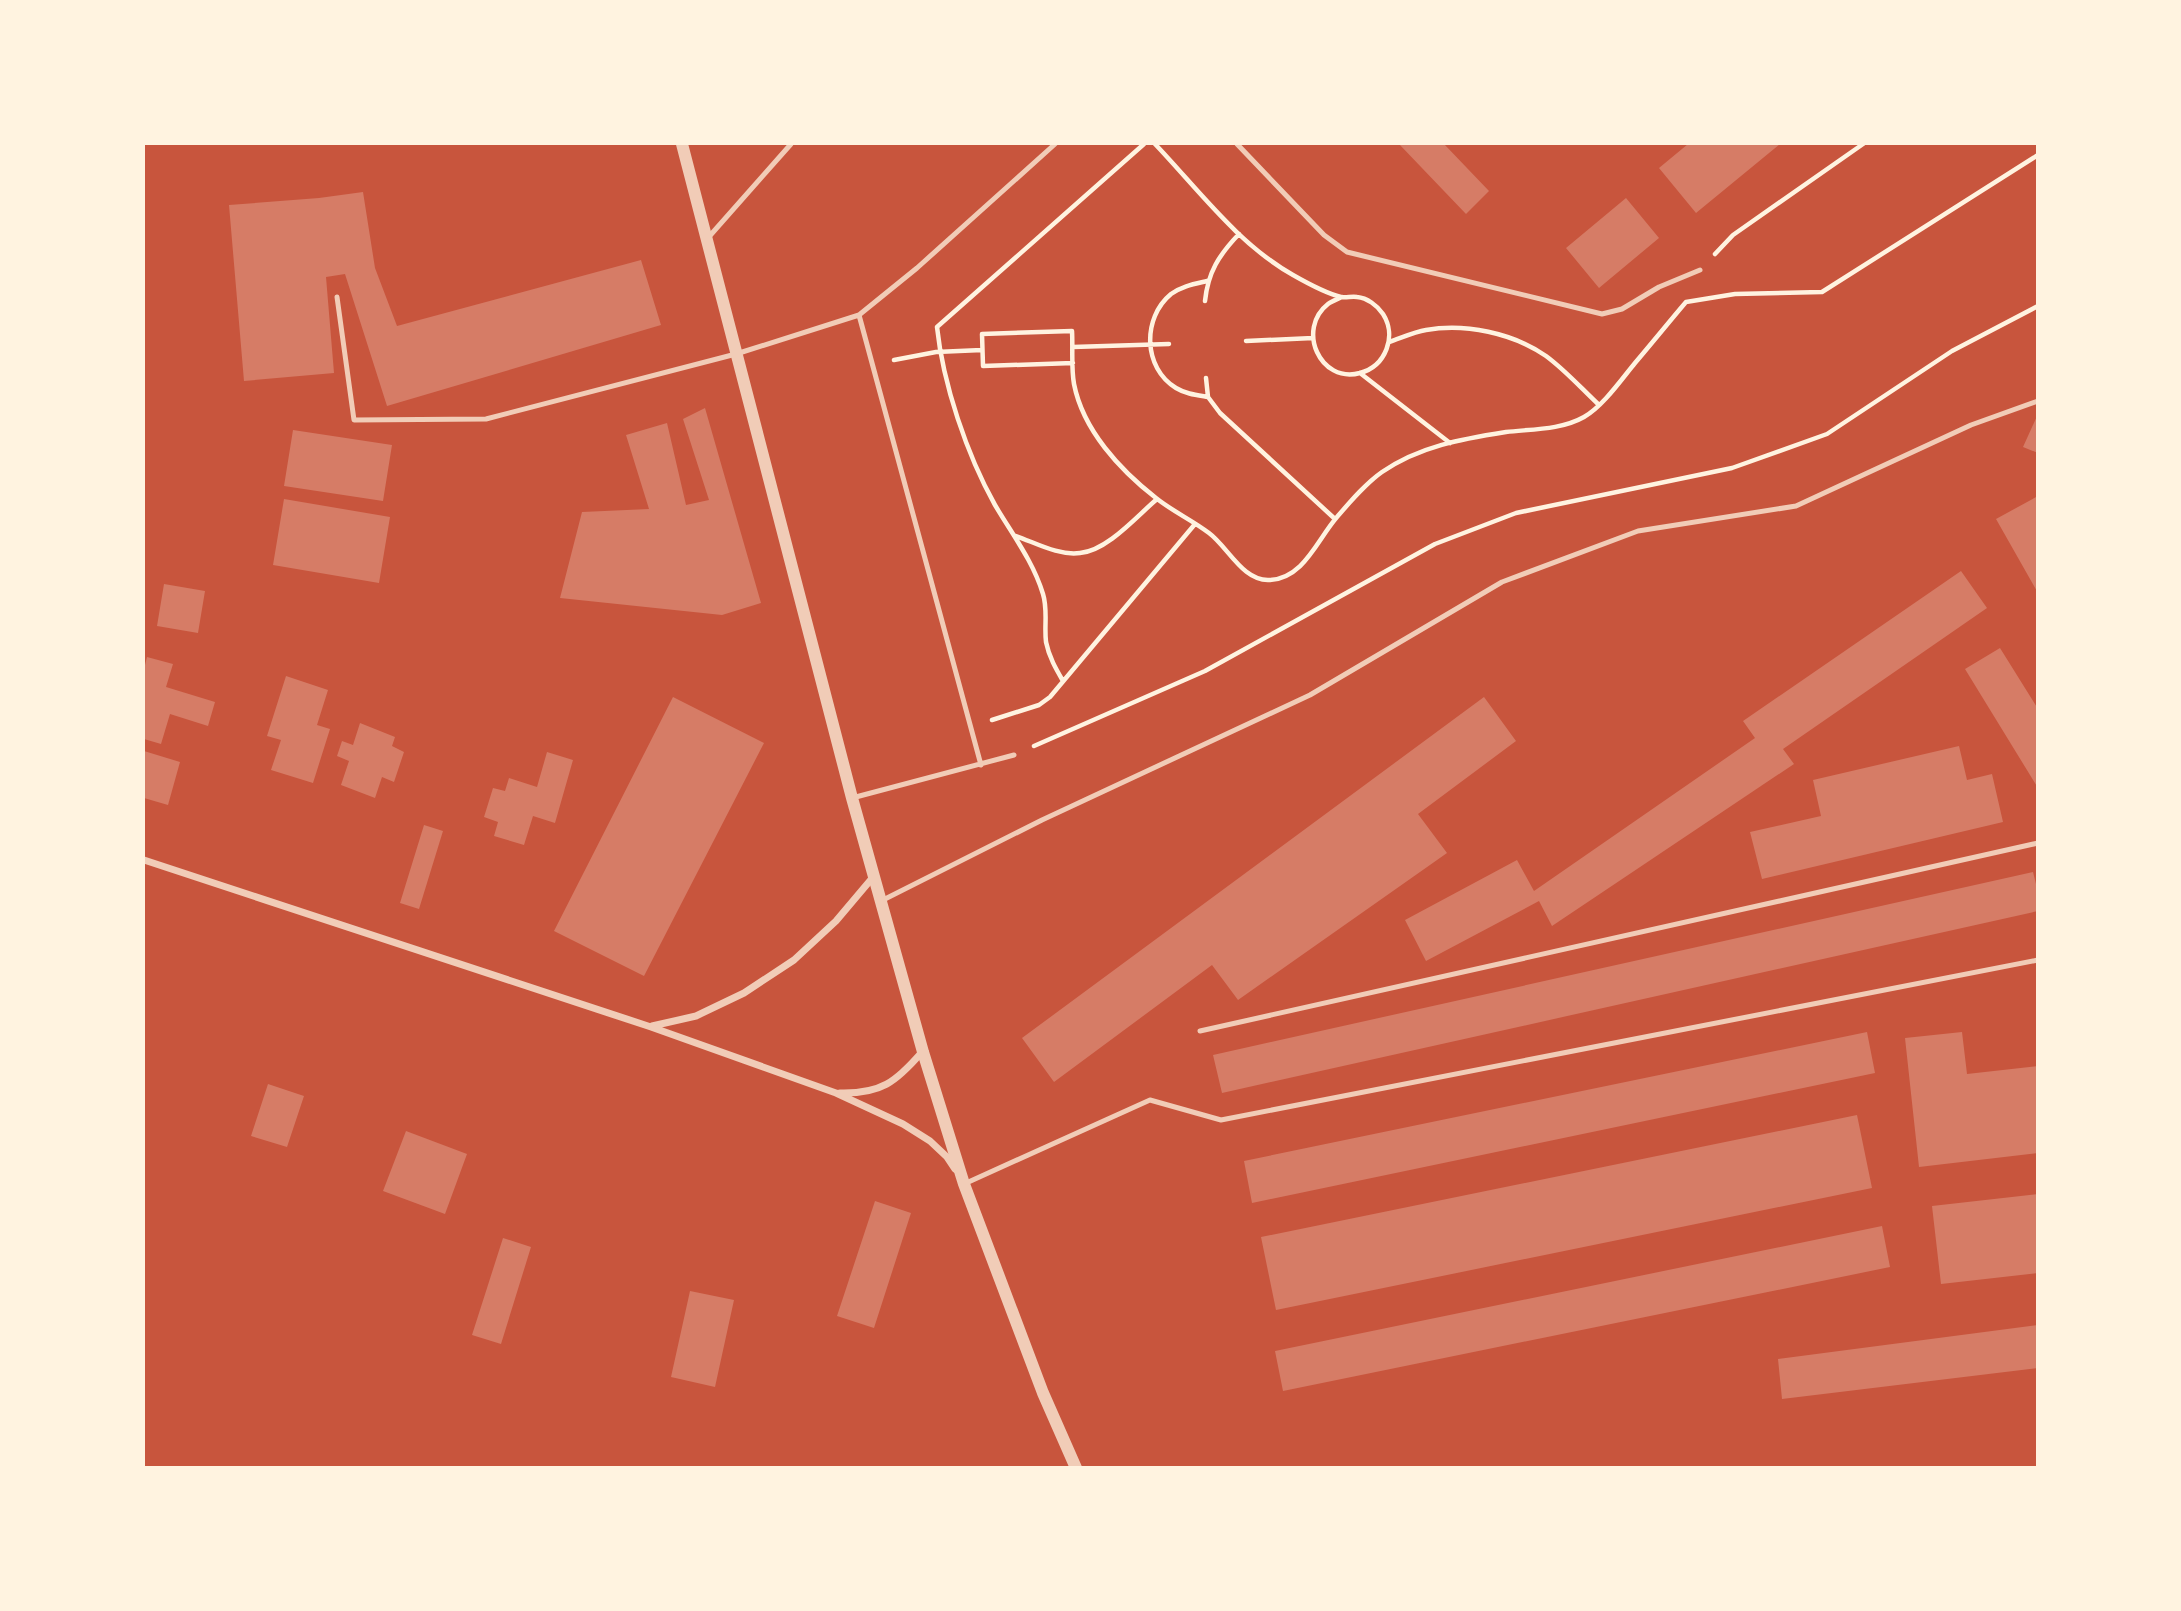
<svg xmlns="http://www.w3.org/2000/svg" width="2181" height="1611" viewBox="0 0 2181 1611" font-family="'Work Sans',sans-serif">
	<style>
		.building { fill: #d67c66 }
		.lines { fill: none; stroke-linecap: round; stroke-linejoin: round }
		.path { stroke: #fff3e0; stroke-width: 4.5 }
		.service { stroke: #f1ccb7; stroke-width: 5 }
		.minor { stroke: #f1ccb7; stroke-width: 7 }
		.tertiary { stroke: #f1ccb7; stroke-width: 12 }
	</style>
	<rect width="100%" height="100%" fill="#c8553d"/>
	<path class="building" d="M1399 144H1444L1489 191 1466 214Z
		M1688 144H1780L1696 213 1659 168Z
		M363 192 375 268 397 326 641 260 661 325 387 406 345 274 326 277 334 373 244 381 229 205 319 198Z
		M1626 198 1659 238 1599 288 1566 248Z
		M705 408 761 603 722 615 560 598 582 512 649 509 626 435 667 423 686 505 709 500 683 419Z
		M2038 414V453L2023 447Z
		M293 430 392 445 383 501 284 486Z
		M2038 496V593L1996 519Z
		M284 499 390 517 379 583 273 565Z
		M1961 571 1987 608 1783 749 1794 764 1552 926 1539 901 1426 961 1405 920 1517 860 1534 891 1755 738 1743 721Z
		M164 584 205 591 198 633 157 626Z
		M2000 648 2038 709V788L1965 669Z
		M147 657 173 664 166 687 215 702 208 726 170 714 161 744 144 739V669Z
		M286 676 328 690 317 725 330 729 313 783 271 770 281 740 267 736Z
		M673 697 764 743 644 976 554 931Z
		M1484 697 1516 741 1418 814 1447 853 1238 1000 1212 965 1054 1082 1022 1038Z
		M360 723 395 737 392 746 404 752 394 782 382 777 375 798 341 785 349 761 337 756 342 741 353 745Z
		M1959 746 1967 780 1992 774 2003 822 1762 879 1750 832 1821 816 1813 780Z
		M144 751 180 762 168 805 144 798Z
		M547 752 573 760 555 823 533 816 524 845 494 836 498 822 484 817 493 788 505 791 509 778 537 787Z
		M424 825 443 831 419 909 400 903Z
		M2033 872 2038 892V911L1222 1093 1213 1055Z
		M1867 1032 1875 1073 1252 1203 1244 1161Z
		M1962 1032 1967 1074 2038 1066V1153L1919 1167 1905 1038Z
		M268 1084 304 1096 287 1147 251 1136Z
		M1857 1115 1872 1188 1276 1310 1261 1237Z
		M406 1131 467 1154 445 1214 383 1191Z
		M2038 1194V1273L1941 1284 1932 1206Z
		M875 1201 911 1213 874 1328 837 1316Z
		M1882 1226 1890 1267 1283 1391 1275 1351Z
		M503 1238 531 1247 501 1344 472 1335Z
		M690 1291 734 1300 715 1387 671 1377Z
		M2038 1325V1368L1782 1399 1778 1359Z"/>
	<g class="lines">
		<path class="path" d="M1155 144C1197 188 1239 245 1293 275 1307 283 1325 293 1341 297 1346 298 1352 296 1357 297 1367 298 1377 305 1383 314 1397 336 1386 366 1360 373 1320 384 1296 329 1328 304 1332 301 1338 299 1342 297
			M1715 254 1733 235 1863 144
			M1207 281C1194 284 1182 286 1171 294 1142 318 1143 368 1176 388 1186 394 1196 395 1208 397
			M1205 301C1208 272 1219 255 1239 234
			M1246 341 1313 338
			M1389 342C1401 338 1414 332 1426 330 1465 323 1513 333 1546 356 1565 370 1581 388 1598 404
			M1073 347 1169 344
			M894 360 936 352 982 350
			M1073 363 983 366 982 334 1072 331C1073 348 1071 367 1074 384 1083 430 1120 470 1156 498 1172 511 1192 520 1209 533 1228 547 1243 582 1270 580 1304 578 1317 540 1337 517 1350 502 1365 484 1382 472 1420 446 1462 439 1506 432 1532 429 1561 430 1584 417 1603 406 1621 380 1635 363 1652 343 1669 322 1686 302L1735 294 1822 292 2038 155
			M1360 373 1450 443
			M1206 378 1208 397 1220 413 1335 519
			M1016 536C1036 543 1059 556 1080 553 1107 551 1137 516 1157 499
			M1063 681C1056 669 1049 657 1046 642 1044 626 1048 610 1043 594 1033 561 1012 534 995 505 967 455 943 384 937 327L1144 144
			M992 720 1039 705 1050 697 1195 524
			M1034 746 1205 671 1435 544 1516 513 1732 468 1827 434 1952 351 2038 306"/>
		<path class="service" d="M1237 144 1324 235 1347 252 1602 314 1622 309 1659 287 1700 270
			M707 239 791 144
			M337 297 354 420 486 419 736 354 859 315 917 268 1055 144
			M859 315 981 765
			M852 798 1014 755
			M881 901 1042 820 1310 695 1502 582 1638 531 1796 506 1971 425 2038 401
			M1200 1031 2038 843
			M964 1184 1150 1100 1221 1120 2038 960"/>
		<path class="minor" d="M144 860 651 1027 836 1093 903 1124 930 1141 947 1157 955 1169
			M652 1026 696 1016 744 993 794 960 836 921 874 876
			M840 1093C881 1094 896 1082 922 1052"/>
		<path class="tertiary" d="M682 144 852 798 923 1052 964 1184 1043 1393 1076 1468"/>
	</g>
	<rect width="2181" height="1611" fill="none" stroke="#fff3e0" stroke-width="290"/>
</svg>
